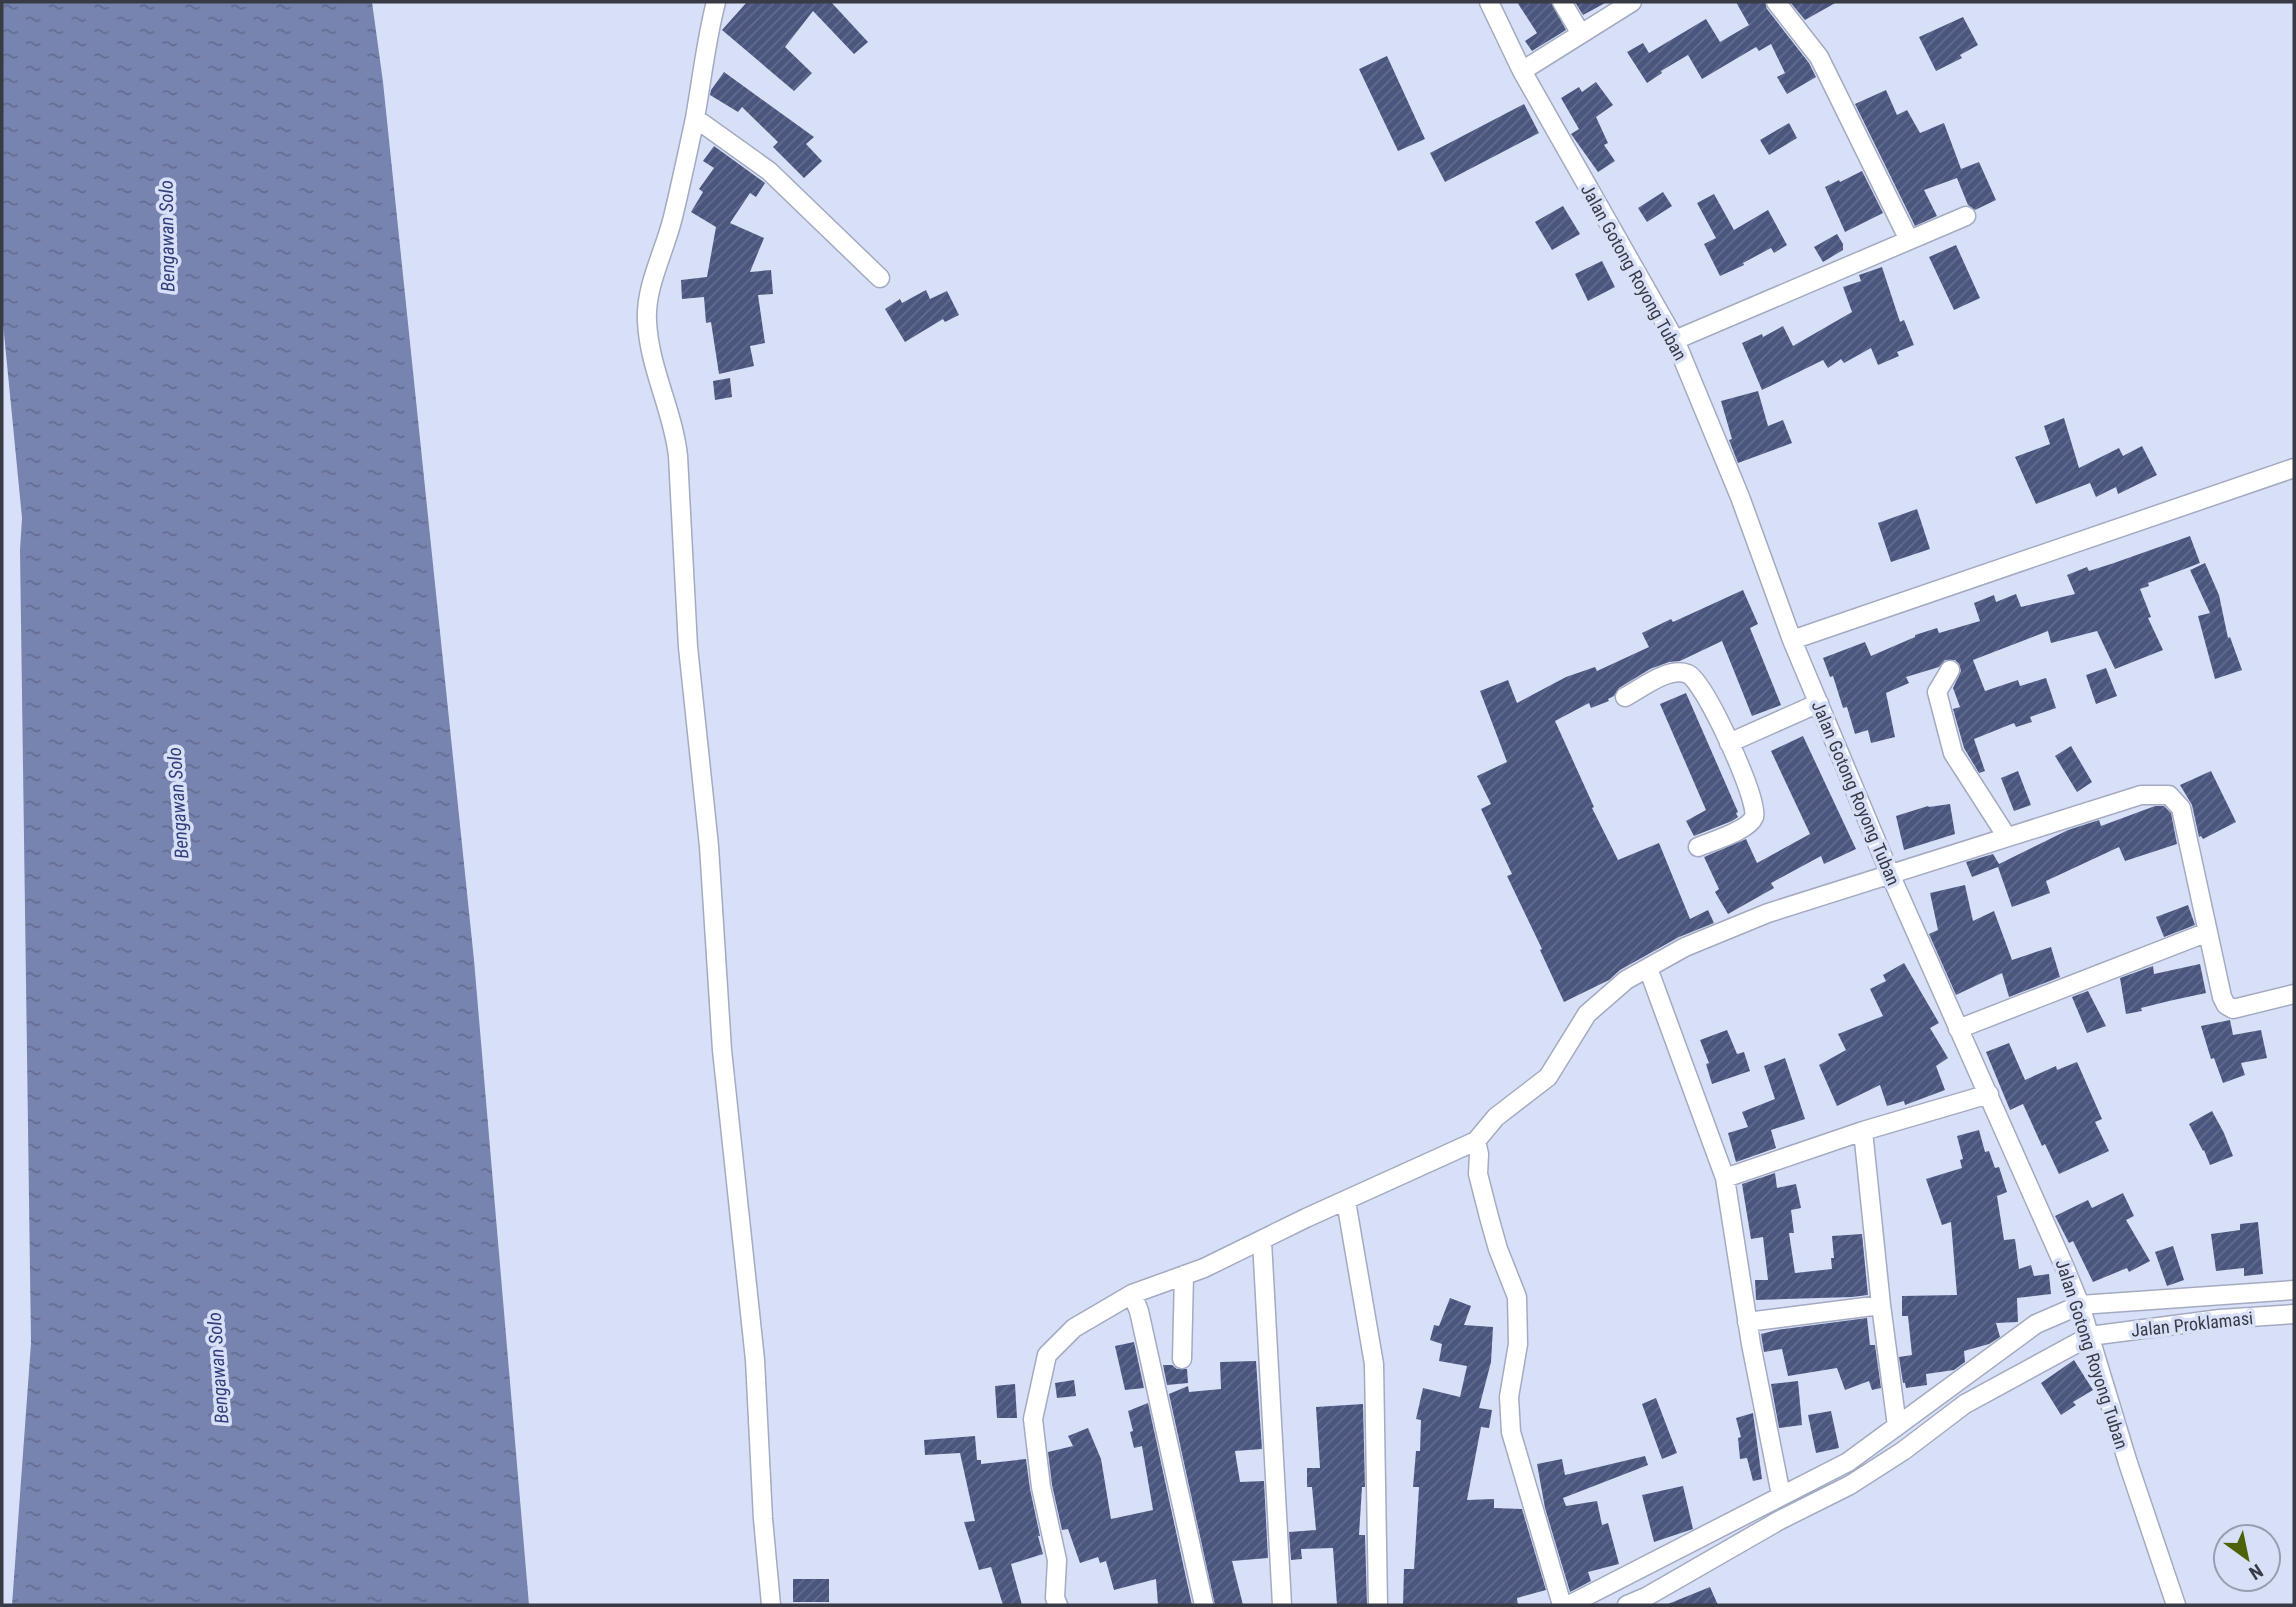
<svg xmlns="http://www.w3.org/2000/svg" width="2296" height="1607" viewBox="0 0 2296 1607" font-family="'Roboto Condensed',sans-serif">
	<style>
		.water { fill: url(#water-ripples) }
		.building { fill: url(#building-hatch) }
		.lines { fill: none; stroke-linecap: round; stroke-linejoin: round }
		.minor-casing { stroke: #a3aac1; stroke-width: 21 }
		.minor { stroke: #fff; stroke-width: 18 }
		.labels { text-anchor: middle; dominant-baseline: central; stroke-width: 7; stroke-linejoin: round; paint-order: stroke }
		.street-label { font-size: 18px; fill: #383b45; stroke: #d8e0f8 }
		.water-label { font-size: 19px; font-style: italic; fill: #333e78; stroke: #d8e0f8 }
	</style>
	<defs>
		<pattern id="water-ripples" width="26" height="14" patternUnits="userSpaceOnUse" patternTransform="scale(1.75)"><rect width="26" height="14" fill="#7884b0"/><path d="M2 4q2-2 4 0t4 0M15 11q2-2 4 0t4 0" fill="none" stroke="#636d91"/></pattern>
		<pattern id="building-hatch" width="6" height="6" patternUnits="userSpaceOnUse" patternTransform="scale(1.75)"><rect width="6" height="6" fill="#4b567f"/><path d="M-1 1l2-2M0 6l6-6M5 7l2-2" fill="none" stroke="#636c8d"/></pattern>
	</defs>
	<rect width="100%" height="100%" fill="#d8e0f8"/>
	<path class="water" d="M2 2H372L383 82 474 960 529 1605H12L31 1343 20 550 22 518 2 313Z"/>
	<path class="building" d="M747 2H831L868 42 854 54 813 11 785 47 812 73 794 91 722 30Z
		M1517 2H1551L1566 30 1532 51 1525 41 1537 33Z
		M1575 2H1607L1583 15Z
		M1736 2H1765L1767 9 1809 63 1816 77 1787 94 1777 77 1785 73 1771 44 1759 51 1756 47 1702 79 1688 55 1661 71 1662 73 1647 83 1627 52 1643 43 1649 53 1706 19 1720 42 1749 25Z
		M1790 2H1837L1805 20Z
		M1963 17 1978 45 1960 55 1962 58 1936 71 1919 37Z
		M1387 56 1425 139 1398 151 1359 69Z
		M724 72 814 137 806 144 822 161 804 178 773 147 778 142 742 107 738 112 710 95 711 90Z
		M1596 82 1613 105 1596 117 1608 143 1604 145 1615 161 1598 172 1571 134 1579 129 1561 98 1579 87 1582 92Z
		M1886 90 1897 115 1907 110 1920 133 1944 123 1961 169 1979 162 1996 200 1975 210 1968 205 1957 178 1924 190 1937 216 1915 226 1855 104Z
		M1524 104 1539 133 1445 182 1430 153Z
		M1789 123 1797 138 1769 155 1760 140Z
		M714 146 765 183 756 197 750 193 730 223 764 238 750 272 771 270 773 294 758 295 765 343 750 346 754 366 719 374 711 322 706 323 704 297 682 299 681 280 707 277 716 227 691 212 703 192 699 189 714 168 703 161Z
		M1862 171 1883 213 1845 232 1825 187 1839 180 1840 182Z
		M1663 192 1672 206 1647 222 1638 208Z
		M1714 194 1734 230 1768 210 1787 245 1774 253 1771 248 1743 263 1744 265 1720 276 1704 244 1716 238 1697 203Z
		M1563 206 1580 234 1552 250 1535 222Z
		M1837 234 1843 244V250L1823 262 1814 247Z
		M1956 245 1980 298 1954 310 1929 257Z
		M1602 261 1615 287 1588 301 1575 274Z
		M1882 267 1900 322 1904 320 1914 345 1897 352 1899 356 1878 365 1871 348 1844 363 1841 359 1828 368 1823 360 1762 390 1742 343 1762 334 1763 337 1783 326 1793 346 1852 312 1843 287 1861 281 1859 275Z
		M926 290 930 299 947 291 959 315 945 322 943 319 905 342 885 309 900 299 902 303Z
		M730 378 732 397 715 400 713 381Z
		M1758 391 1768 426 1783 420 1792 443 1738 463 1729 440 1732 439 1721 401Z
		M2064 418 2079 468 2119 448 2123 456 2142 446 2157 475 2118 494 2116 487 2096 497 2090 483 2036 504 2015 457 2050 444 2044 426Z
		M1917 509 1930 549 1891 562 1878 523Z
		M2190 536 2200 563 2148 583 2149 586 2140 589 2151 617 2148 618 2163 650 2115 669 2097 631 2051 643 2048 631 1973 660 1985 691 2018 680 2020 686 2046 678 2056 708 2030 717 2032 722 2016 727 2014 723 1974 739 1985 771 1979 773 1964 748 1953 709 1960 707 1953 688 1961 671 1959 664 1955 660H1945L1939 667 1906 677 1909 683 1886 693 1895 737 1871 743 1868 730 1855 734 1847 707 1843 708 1833 676 1830 677 1823 658 1865 642 1871 656 1915 637V635L1937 628 1939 633 1980 621 1974 603 1994 595 1996 602 2016 594 2021 607 2075 594 2067 575 2087 567 2089 571 2114 563Z
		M2205 563 2219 595 2228 638 2230 637 2242 670 2215 679 2198 616 2210 613 2190 570Z
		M1743 590 1758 624 1750 628 1781 705 1752 716 1722 641 1680 661 1669 662 1650 669 1619 688 1614 696 1608 699 1609 701 1591 708 1589 703 1555 721 1594 807 1592 808 1618 860 1659 843 1690 919 1708 910 1714 923 1679 937 1620 970 1609 980 1564 1002 1540 950 1542 949 1507 876 1512 874 1481 809 1491 804 1477 776 1507 762 1480 691 1508 680 1517 703 1566 677 1595 667 1597 671 1649 647 1642 633 1671 619 1673 622Z
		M2106 668 2117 696 2096 704 2086 675Z
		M1686 693 1738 812 1736 813 1738 817 1732 821 1694 836 1686 821 1706 810 1660 704Z
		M1803 736 1856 849 1824 864 1821 856 1771 883 1774 888 1728 914 1715 892 1719 889 1704 857 1746 839 1757 863 1810 834 1771 751Z
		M2071 746 2092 782 2077 792 2055 756Z
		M2018 771 2031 805 2014 811 2001 778Z
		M2211 771 2236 822 2203 839 2201 836 2199 837 2192 805 2180 785Z
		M1950 804 1955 834 1904 850 1896 816 1928 806 1929 807Z
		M2155 806H2164L2171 813 2177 844 2125 861 2119 847 2046 881 2050 893 2012 907 1998 867 1972 877 1966 862 1993 854 1999 864 2068 830 2099 820 2101 826Z
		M1965 885 1973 921 1994 911 2012 960 2051 947 2060 977 2009 997 2002 973 1956 995 1929 934 1938 930 1930 893Z
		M2188 905 2195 925 2164 937 2156 917Z
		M1904 963 1939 1023 1930 1028 1948 1058 1936 1066 1945 1090 1905 1105 1904 1101 1887 1106 1880 1085 1837 1106 1819 1065 1846 1050 1838 1034 1883 1016 1870 989 1886 981 1883 975Z
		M2200 964 2206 993 2169 1001 2141 1008 2142 1011 2126 1014 2120 978 2153 966 2154 974Z
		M2088 991 2106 1026 2087 1033 2072 997Z
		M2230 1020 2233 1035 2261 1030 2267 1058 2241 1063 2245 1075 2223 1083 2214 1058 2211 1059 2201 1026Z
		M1727 1030 1737 1054 1744 1052 1750 1071 1712 1084 1706 1064 1709 1063 1700 1040Z
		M2009 1043 2025 1080 2056 1066 2057 1070 2077 1062 2102 1119 2095 1122 2109 1151 2059 1174 2045 1144 2042 1146 2023 1104 2010 1110 1986 1052Z
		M1785 1058 1805 1119 1771 1130 1776 1148 1736 1162 1728 1133 1748 1127 1742 1112 1775 1099 1764 1066Z
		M2212 1111 2224 1133 2233 1156 2210 1165 2204 1150 2203 1151 2189 1124Z
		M1979 1130 1985 1152 1989 1151 1995 1168 1999 1167 2007 1192 1997 1196 2004 1240 2015 1239 2019 1269 2031 1265 2034 1276 2049 1274 2051 1294 2017 1298 2018 1322 1996 1323 2000 1337 1989 1344 1964 1351 1965 1362 1954 1370 1926 1374 1927 1385 1906 1388 1905 1383H1903L1899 1357 1912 1355 1908 1316H1902V1296L1957 1295 1951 1222 1942 1225 1926 1179 1962 1168 1960 1160 1963 1159 1957 1136Z
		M1775 1173 1777 1188 1796 1184 1801 1208 1791 1210 1794 1233H1789L1795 1273 1832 1269 1831 1258H1834L1832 1236 1862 1234 1868 1295 1852 1297 1756 1300 1755 1280H1768L1763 1237 1751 1239 1742 1184Z
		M2123 1193 2134 1216 2126 1220 2150 1261 2129 1272 2127 1268 2093 1282 2073 1241 2069 1243 2055 1216 2088 1200 2092 1208Z
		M2258 1222 2263 1274 2244 1276V1268L2216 1271 2211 1234 2240 1230V1224Z
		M2173 1246 2184 1280 2167 1286 2155 1252Z
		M1450 1298 1471 1306 1464 1325 1493 1327 1491 1362 1479 1408 1492 1410 1489 1428 1481 1427 1467 1500 1494 1499V1508L1522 1509 1546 1590 1517 1598 1518 1605H1403L1404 1569H1414L1419 1487H1413L1416 1451H1420L1421 1420 1416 1419 1423 1388 1460 1397 1467 1366 1439 1361 1442 1344 1430 1340 1434 1325 1439 1326Z
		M1867 1318 1870 1345H1875L1881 1388 1872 1390 1869 1381 1845 1390 1837 1368 1788 1376 1782 1349 1764 1352 1761 1334 1777 1330Z
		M1134 1342 1144 1388 1125 1390 1115 1346Z
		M2074 1360 2093 1390 2073 1402 2076 1405 2061 1415 2041 1383Z
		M1256 1361 1262 1449 1235 1451 1240 1482 1264 1481 1268 1558 1232 1561 1243 1605H1215L1169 1394 1188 1386 1189 1392 1221 1389 1220 1362Z
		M1163 1365H1172L1177 1369H1187L1188 1383 1167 1385Z
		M1074 1380 1076 1396 1057 1398 1055 1383Z
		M1798 1381 1802 1425 1779 1428 1771 1384Z
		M1015 1384 1017 1418H997L995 1386Z
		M1656 1398 1677 1453 1662 1459 1642 1404Z
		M1148 1403 1192 1605H1158L1156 1579 1114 1590 1106 1561 1100 1563 1098 1557 1080 1563 1068 1529 1062 1530 1052 1485 1048 1452 1073 1446 1068 1436 1088 1428 1101 1459 1111 1519 1153 1510 1142 1446 1134 1448 1130 1432 1133 1431 1128 1411Z
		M1363 1404 1365 1487H1362L1359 1535H1365L1367 1605H1337L1333 1548 1301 1549 1302 1559 1291 1560 1289 1532 1316 1530 1312 1487H1307V1468H1320L1316 1407Z
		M1831 1411 1839 1448 1816 1453 1808 1415Z
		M1753 1413 1762 1479 1753 1481 1747 1458 1740 1459 1738 1438 1741 1437 1736 1418Z
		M975 1436 977 1460H981V1464L1026 1459 1030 1489 1040 1536H1038L1043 1554 1011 1564 1022 1605H1003L991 1567 979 1570 964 1522 975 1521 960 1453 925 1455 924 1440Z
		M1645 1456 1648 1465 1563 1498 1566 1506 1597 1501 1602 1525 1608 1523 1619 1564 1588 1572 1591 1581 1570 1592 1545 1508 1537 1464 1562 1459 1565 1475Z
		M1683 1486 1693 1529 1654 1542 1642 1495Z
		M793 1579H829V1602H793Z
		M1710 1587 1718 1605H1668V1604Z"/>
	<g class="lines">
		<defs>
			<path id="minor" d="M716 2C706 40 702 79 695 118 688 151 681 184 673 217 665 251 645 286 647 321 649 368 673 410 678 456L688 647 709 846 722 1050 755 1360 763 1519 771 1605
				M1489 2 1522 71 1675 340 1740 497 1792 640 1890 874 2065 1268 2080 1305 2128 1463 2176 1605
				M1562 2 1581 34
				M1776 2 1819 57 1909 240
				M1522 71 1632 2
				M695 118 769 171 880 278
				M1675 340 1966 216
				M1792 640 2294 468
				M1950 670 1937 692 1953 753 2007 837
				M1625 697C1642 688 1669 666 1688 674 1704 680 1760 802 1754 817 1748 831 1712 841 1698 847
				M1729 743 1819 703
				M1648 968 1725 1178
				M1958 1029 2208 932
				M1863 1131 1881 1305 1897 1426
				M1346 1201 1374 1364 1378 1605
				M1262 1241 1282 1605
				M1747 1322 1881 1305
				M1182 1359 1184 1275
				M1781 1495 1751 1344 1725 1178 1863 1131 1989 1094
				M1058 1605 1055 1598 1057 1560 1041 1487 1033 1419 1047 1355 1074 1328 1132 1294
				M1204 1605 1139 1311 1132 1294 1204 1268 1306 1218 1476 1141
				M1562 1605 1511 1432 1509 1397 1518 1344 1517 1297 1498 1249 1489 1217 1478 1174 1479 1154 1476 1141 1496 1117 1548 1077 1587 1014 1626 980 1685 947 1768 913 2141 795H2169L2181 808 2222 997 2226 1005 2233 1009 2294 994
				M1569 1605 1848 1462 2036 1324 2080 1305 2294 1290
				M1627 1605 1646 1597 1780 1520 1850 1485 1903 1451 1965 1404 2090 1336 2220 1319 2294 1314"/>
		</defs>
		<use href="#minor" class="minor-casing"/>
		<use href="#minor" class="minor"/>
	</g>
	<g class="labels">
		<g class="street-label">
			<text transform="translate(1634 272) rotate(61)">Jalan Gotong Royong Tuban</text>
			<text transform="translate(1856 793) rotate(67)">Jalan Gotong Royong Tuban</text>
			<text transform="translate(2192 1324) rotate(-6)">Jalan Proklamasi</text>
			<text transform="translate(2092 1354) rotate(72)">Jalan Gotong Royong Tuban</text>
		</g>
		<g class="water-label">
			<text transform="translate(167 236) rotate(-91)">Bengawan Solo</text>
			<text transform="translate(178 803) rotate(-94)">Bengawan Solo</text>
			<text transform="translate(218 1368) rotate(-94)">Bengawan Solo</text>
		</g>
	</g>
	<rect width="2296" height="1607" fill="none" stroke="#383b45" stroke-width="7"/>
	<g transform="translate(2247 1558) rotate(147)"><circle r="33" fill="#d8e0f8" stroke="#989eb0" stroke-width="2"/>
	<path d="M0-5L12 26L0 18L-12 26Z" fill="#4e620a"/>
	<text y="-10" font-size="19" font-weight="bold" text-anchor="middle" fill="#383b45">N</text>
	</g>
</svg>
